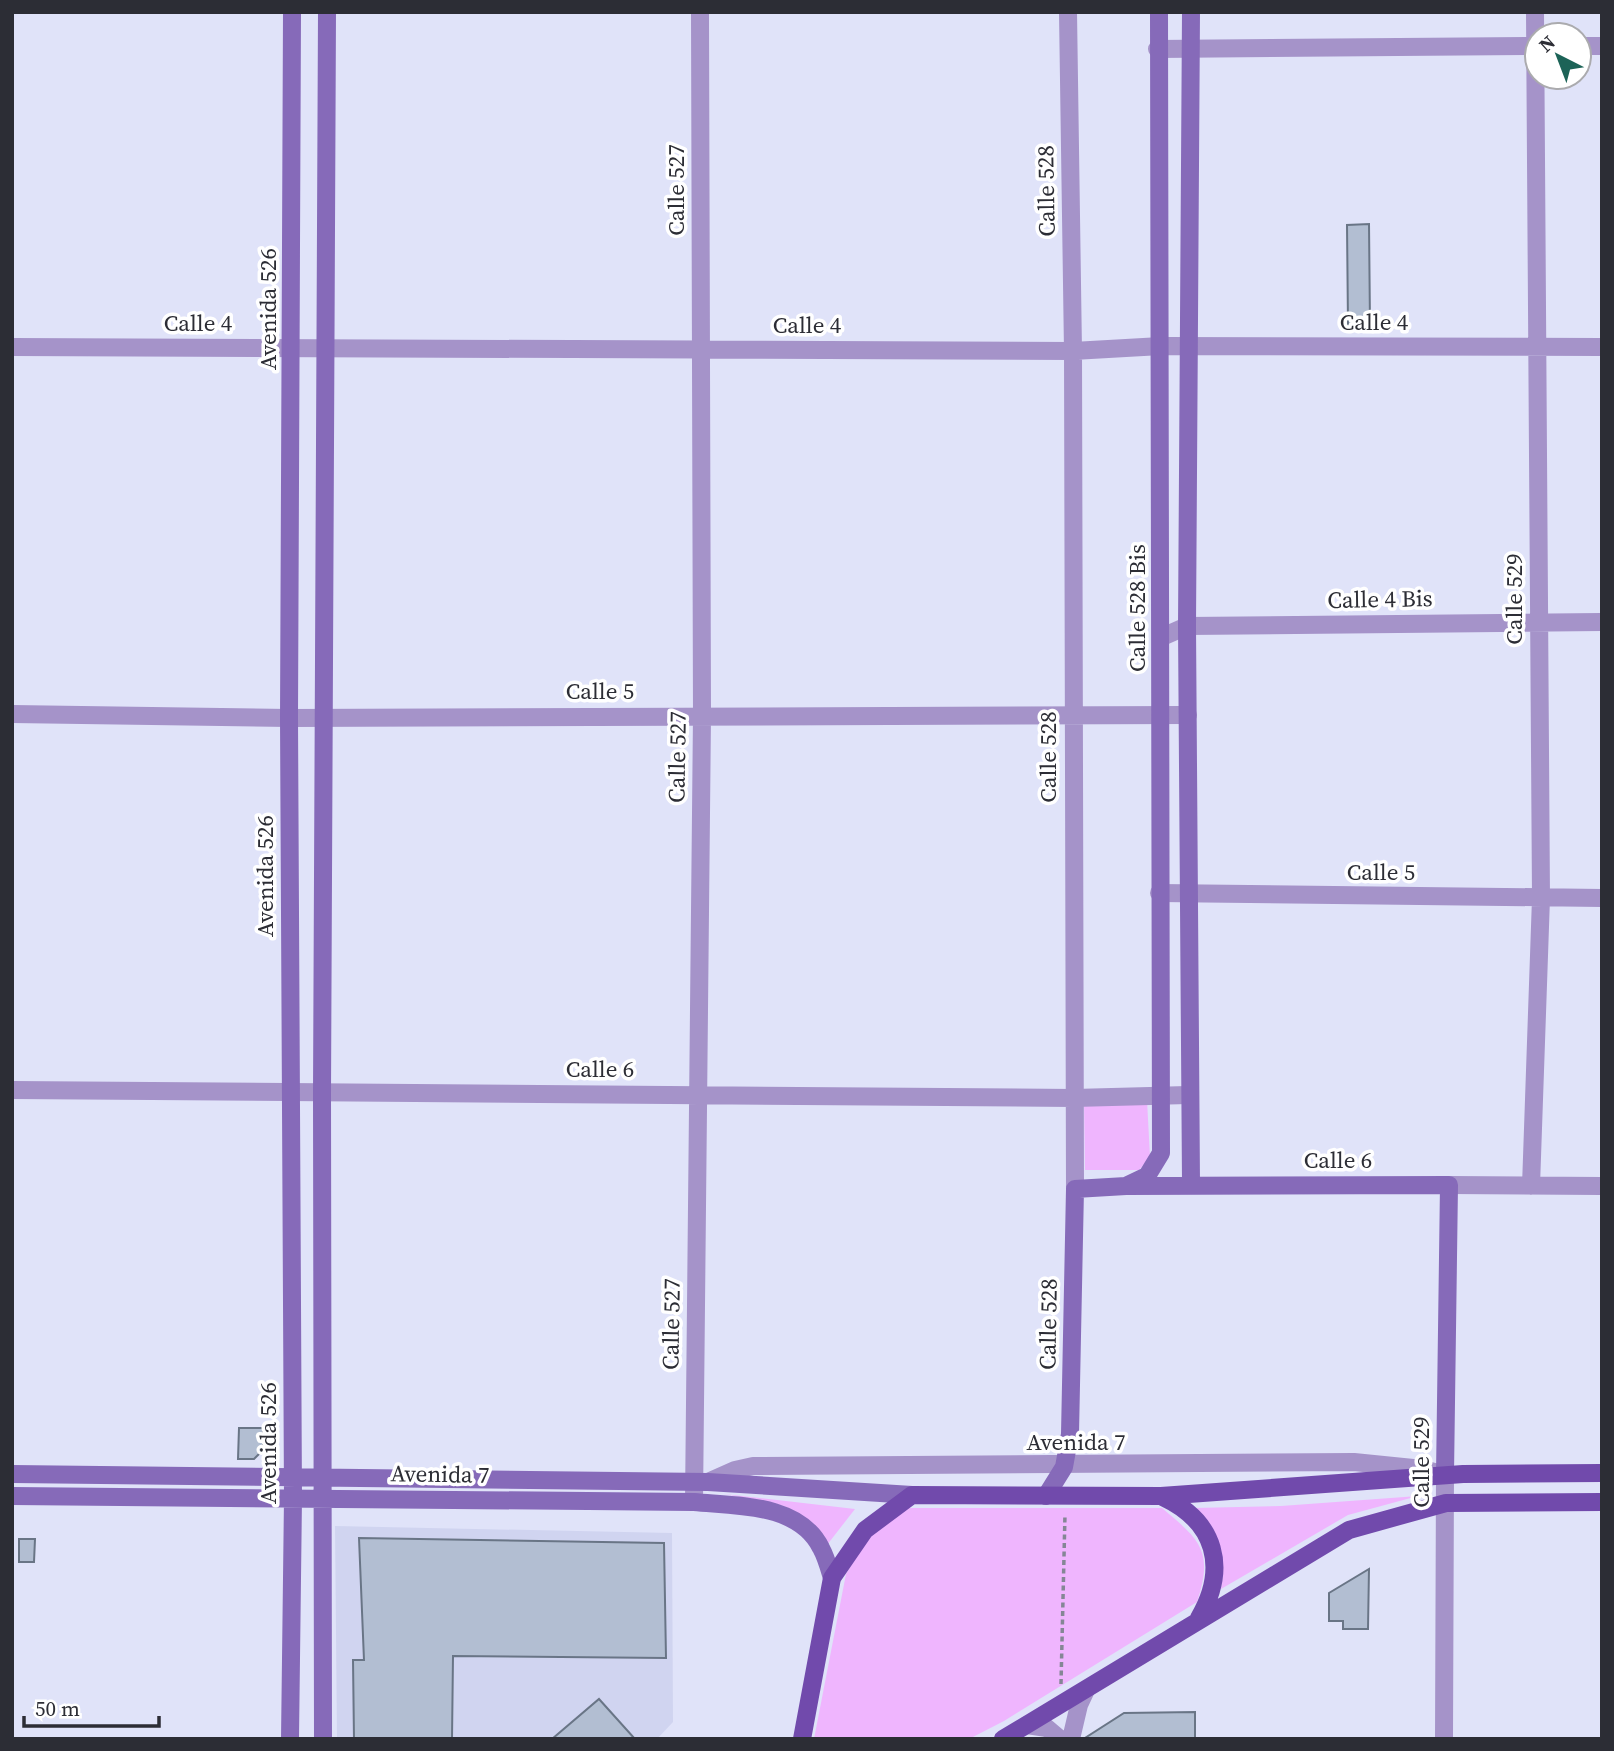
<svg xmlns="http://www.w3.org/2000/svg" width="1614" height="1751" viewBox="0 0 1614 1751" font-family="'Source Serif 4',serif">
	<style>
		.built { fill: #d0d4f0 }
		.green { fill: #efb5fe }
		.building { fill: #b2bed2; stroke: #697586; stroke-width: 2 }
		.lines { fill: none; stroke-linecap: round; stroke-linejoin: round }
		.path { stroke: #848695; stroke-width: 3.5; stroke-dasharray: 5 3.5; stroke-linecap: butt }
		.street { stroke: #a593c9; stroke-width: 18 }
		.secondary { stroke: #866ab9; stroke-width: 18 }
		.primary { stroke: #714aac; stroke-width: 18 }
		.labels { text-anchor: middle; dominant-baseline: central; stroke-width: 7; stroke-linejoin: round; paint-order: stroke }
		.street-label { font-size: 23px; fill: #2c2d35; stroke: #fff }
	</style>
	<rect width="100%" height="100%" fill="#e0e3f9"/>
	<path class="built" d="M335 1526 672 1533 673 1722 657 1739H337Z"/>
	<path class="green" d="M1147 1100 1150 1157 1139 1170H1085L1084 1103Z
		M724 1494 855 1509 827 1545C797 1499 775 1504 724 1494Z
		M1418 1496 1348 1515 1221 1589C1227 1553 1220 1534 1194 1508L1281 1506Z
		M908 1508H1162C1200 1540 1214 1551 1197 1602L1004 1721 969 1739H814L846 1574 869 1535Z"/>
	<path class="building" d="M1369 224 1370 325H1348L1347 225Z
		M239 1428H263V1450L254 1459H238Z
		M359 1538 664 1543 666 1658 453 1656 452 1739H354L353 1660H364Z
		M19 1539H35L34 1562H19Z
		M1369 1569 1368 1629H1343V1621H1329V1593Z
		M599 1699 635 1739H552Z
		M1195 1712V1738H1085L1124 1713Z"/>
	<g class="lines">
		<path class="path" d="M1061 1684 1065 1514"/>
		<path class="street" d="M1068 12 1073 351 1075 1189
			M1579 46H1602
			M1157 49 1537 46
			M12 347 1073 351 1161 346 1602 347
			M1162 637 1187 626 1602 622
			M12 714 289 718 1188 715
			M1159 893 1602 898
			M12 1090 1074 1098 1188 1095
			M1449 1185 1602 1186
			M1531 1186 1541 898 1535 12
			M708 1482 735 1470 753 1466 1354 1462 1423 1469 1445 1475 1444 1739
			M694 1502 702 715 700 12
			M1027 1725 1047 1728 1060 1739
			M1071 1739 1079 1705 1086 1690"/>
		<path class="secondary" d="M1191 1183 1187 626 1191 12
			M1126 1186 1147 1176 1161 1153 1159 12
			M12 1474 708 1482 912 1495
			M12 1496 694 1502C736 1506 799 1503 821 1548 826 1557 829 1568 832 1578
			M1046 1496 1064 1467 1070 1434 1075 1189 1126 1186 1449 1185 1445 1475
			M290 1739 293 1498 289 718 292 12
			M323 1739 322 1093 327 12"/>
		<path class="primary" d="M1163 1497C1216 1522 1228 1568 1199 1618
			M802 1739 832 1578 865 1530 912 1495 1161 1496 1463 1474 1602 1473
			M1003 1739 1349 1530 1446 1503 1602 1502"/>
	</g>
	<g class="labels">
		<g class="street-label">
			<text transform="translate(676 190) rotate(-90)">Calle 527</text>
			<text transform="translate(1046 191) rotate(-91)">Calle 528</text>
			<text transform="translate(268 309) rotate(-90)">Avenida 526</text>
			<text x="1374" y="322">Calle 4</text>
			<text x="198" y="323">Calle 4</text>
			<text x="807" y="325">Calle 4</text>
			<text transform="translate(1380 599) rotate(-1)">Calle 4 Bis</text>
			<text transform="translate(1514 599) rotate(-90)">Calle 529</text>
			<text transform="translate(1137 608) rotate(-90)">Calle 528 Bis</text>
			<text x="600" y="691">Calle 5</text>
			<text transform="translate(677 757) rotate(-89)">Calle 527</text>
			<text transform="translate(1048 757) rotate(-90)">Calle 528</text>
			<text x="1381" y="872">Calle 5</text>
			<text transform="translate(265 876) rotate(-90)">Avenida 526</text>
			<text x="600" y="1069">Calle 6</text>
			<text x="1338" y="1160">Calle 6</text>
			<text transform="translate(671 1324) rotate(-89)">Calle 527</text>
			<text transform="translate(1048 1324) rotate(-89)">Calle 528</text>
			<text x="1076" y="1442">Avenida 7</text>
			<text transform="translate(268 1443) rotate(-90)">Avenida 526</text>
			<text transform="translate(1421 1462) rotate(-90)">Calle 529</text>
			<text transform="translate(440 1474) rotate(1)">Avenida 7</text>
		</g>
	</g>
	<rect width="1614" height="1751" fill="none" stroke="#2c2d35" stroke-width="28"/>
	<g transform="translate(1558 56) rotate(318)"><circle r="33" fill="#ffffff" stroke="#ababae" stroke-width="2"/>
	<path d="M0-5L12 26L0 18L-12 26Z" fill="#1c6357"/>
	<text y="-10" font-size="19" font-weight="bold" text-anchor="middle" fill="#2c2d35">N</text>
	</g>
	<path d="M24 1716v10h135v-10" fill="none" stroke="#2c2d35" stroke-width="3.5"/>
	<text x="35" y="1716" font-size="21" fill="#2c2d35" stroke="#ffffff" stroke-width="5" paint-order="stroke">50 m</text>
</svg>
